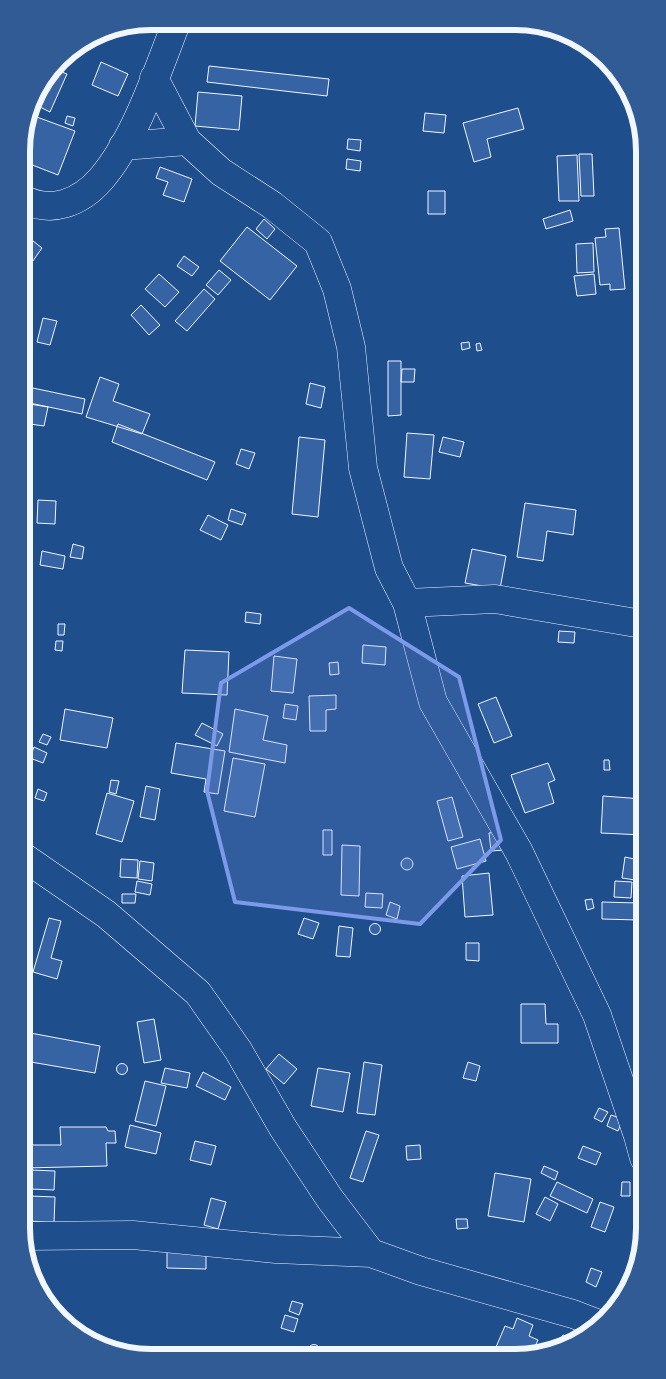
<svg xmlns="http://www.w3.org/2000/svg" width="666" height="1379" viewBox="0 0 666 1379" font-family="'IBM Plex Sans',sans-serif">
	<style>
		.building { fill: #3563a3; stroke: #f2f6ff }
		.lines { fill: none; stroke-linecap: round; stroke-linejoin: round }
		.minor-casing { stroke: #f2f6ff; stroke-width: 29 }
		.minor { stroke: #1f4e8c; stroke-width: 28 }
		.marked { fill: #7d9aea; fill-opacity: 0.2; stroke: #7d9aea; stroke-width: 4; stroke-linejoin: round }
		.rim { fill: none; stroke: #f2f6ff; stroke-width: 6 }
	</style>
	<rect width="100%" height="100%" fill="#1f4e8c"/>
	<path class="building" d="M101 62 128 74 118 96 92 85Z
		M209 66 329 79 327 96 207 82Z
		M54 69 67 74 50 112 32 103 35 93Z
		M198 92 242 96 239 130 195 126Z
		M626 95 640 117V120L630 121Z
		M518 108 524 129 487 139 491 157 474 162 463 123Z
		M425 113 446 115 444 133 423 131Z
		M34 116 75 131 58 175 22 161V146Z
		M67 116 75 118 73 126 65 123Z
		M348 139 361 140 360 151 347 149Z
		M579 154H592L594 196H581Z
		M577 155 579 201H559L557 156Z
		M347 159 361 161 360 171 346 169Z
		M160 167 192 179 184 202 163 195 168 182 156 178Z
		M428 191H445V214H428Z
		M570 210 573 221 546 229 543 219Z
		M264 219 275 229 267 239 256 229Z
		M247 227 297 266 270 300 220 261Z
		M619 228 625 289 610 290V284L600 285 595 238 606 237 605 229Z
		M28 237 42 248 23 275V244Z
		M593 243 594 272 577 273 576 244Z
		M184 256 199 267 192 276 177 266Z
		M219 270 231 280 218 295 206 285Z
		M159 274 179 292 165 307 145 289Z
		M594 274 596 294 577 296 574 276Z
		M204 289 215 299 187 331 175 321Z
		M141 305 160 325 149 335 131 315Z
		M43 318 57 321 50 345 37 342Z
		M469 342 470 348 462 350 461 343Z
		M480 343 482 350 477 351 476 344Z
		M23 349H29L27 364 23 363Z
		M388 361H401V415L388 416Z
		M402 369H415L414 382H401Z
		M100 377 119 384 113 401 150 414 142 434 86 417Z
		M310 383 325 387 321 408 306 404Z
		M28 387 85 399 82 414 25 402Z
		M23 403 48 407 44 426 23 423Z
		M118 424 215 462 207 480 112 442Z
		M407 433 434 435 430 479 404 477Z
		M299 437 325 440 318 517 292 514Z
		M443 437 464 442 460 457 439 452Z
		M241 449 255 453 249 469 236 464Z
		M38 500 56 501 55 524 37 523Z
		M525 503 576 510 573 535 547 531 543 561 517 557Z
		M231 509 246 514 242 525 228 520Z
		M208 515 228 525 221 540 200 530Z
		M24 534H27V549H24Z
		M73 544 84 547 82 559 70 557Z
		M472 549 506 556 500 589 465 583Z
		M42 551 65 556 63 569 40 565Z
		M246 612 261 614 260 624 245 622Z
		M58 624H65L64 635H58Z
		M559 631 575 632 574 643 558 642Z
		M56 641H63L62 651 55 650Z
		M363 645 386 647 385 665 362 663Z
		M185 650 229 652 227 695 182 693Z
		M274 656 297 659 293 693 271 691Z
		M338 662 339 674 330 675 329 663Z
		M336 695V709L326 710V731H310L309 696Z
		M496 697 512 736 494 743 478 704Z
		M285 704 298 706 296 720 283 718Z
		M65 709 113 718 107 748 60 740Z
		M235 709 268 716 263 740 287 745 285 763 229 752Z
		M202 723 223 734 217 746 195 735Z
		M43 734 51 737 47 745 39 742Z
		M176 743 225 751 218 794 204 792 206 779 171 773Z
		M34 747 47 753 43 763 30 758Z
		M233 758 265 764 255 817 224 811Z
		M604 760H609L610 770H604Z
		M548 763 555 780 548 783 554 803 525 813 511 775Z
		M111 780 119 781 116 794 109 792Z
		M146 786 160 789 155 820 140 817Z
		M38 789 47 793 44 801 35 798Z
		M107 793 134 801 122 842 96 834Z
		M603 796 643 799V835L601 833Z
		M452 797 463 837 448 841 437 801Z
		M323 830H332V855H323Z
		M502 831 504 850 491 851 489 833Z
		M480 839 486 861 457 869 451 847Z
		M342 845 360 846 359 896 341 895Z
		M625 857 639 860 635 880 622 878Z
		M401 864a6 6 0 1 1 12 0a6 6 0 1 1-12 0Z
		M121 859 138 860 137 878 120 877Z
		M140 861 154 863 152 881 138 879Z
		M641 869H643V907H640Z
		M489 873 493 915 465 917 462 876Z
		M137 881 152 884 150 895 135 892Z
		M615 881 632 882 631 898 614 897Z
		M366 893 383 894 382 908 365 907Z
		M122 894H136L135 903H122Z
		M592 899 594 908 587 910 585 900Z
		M390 902 400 906 397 919 386 915Z
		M602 902 638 903V920L602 919Z
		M639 909H643V933H639Z
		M49 918 61 921 51 958 62 961 57 979 33 972Z
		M304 918 319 923 313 939 298 934Z
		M369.5 929a5.5 5.5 0 1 1 11 0a5.5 5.5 0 1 1-11 0Z
		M339 926 353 928 350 957 336 956Z
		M466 943H479V961L466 960Z
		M636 947H643V978H637Z
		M25 992 28 993 27 1005 25 1004Z
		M521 1004H545L546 1024H558V1043H521Z
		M154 1019 161 1060 144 1063 137 1022Z
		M25 1032 100 1046 95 1073 25 1061Z
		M279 1054 297 1069 284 1084 266 1069Z
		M364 1062 382 1065 375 1115 357 1113Z
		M468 1062 480 1066 476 1081 463 1078Z
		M116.5 1069a5.5 5.5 0 1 1 11 0a5.5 5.5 0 1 1-11 0Z
		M165 1068 190 1073 187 1088 161 1083Z
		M318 1068 350 1073 343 1112 311 1106Z
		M203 1072 231 1087 225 1100 196 1086Z
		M145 1081 166 1086 156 1126 135 1121Z
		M599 1108 608 1112 602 1122 594 1118Z
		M611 1115 623 1119 618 1131 607 1126Z
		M130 1125 161 1133 156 1154 125 1147Z
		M60 1127H106L108 1131H115L116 1143H106L107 1166 25 1168V1145H61Z
		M366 1131 379 1135 363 1182 350 1178Z
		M195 1141 216 1146 211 1165 190 1160Z
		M420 1145 421 1159 407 1160 406 1146Z
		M583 1146 601 1153 596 1165 578 1158Z
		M544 1166 558 1172 555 1180 541 1173Z
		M31 1170 55 1171 54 1190 30 1189Z
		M495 1173 531 1179 524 1222 488 1216Z
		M557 1182 593 1199 587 1213 550 1196Z
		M622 1182H630V1196H621Z
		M31 1196 55 1197 54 1223 31 1221Z
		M545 1197 558 1204 550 1221 536 1214Z
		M211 1198 226 1202 218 1229 204 1225Z
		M600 1202 614 1207 605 1232 591 1227Z
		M456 1219H467L468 1228 457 1229Z
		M167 1252 206 1254V1269L167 1268Z
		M591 1268 602 1272 596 1287 586 1282Z
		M292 1301 303 1304 299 1315 289 1311Z
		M285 1315 298 1319 294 1332 281 1328Z
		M517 1318 533 1325 529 1336 538 1340 532 1353 493 1354 505 1326 513 1329Z
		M563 1335 576 1341 556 1350Z
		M308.5 1350a5.5 5.5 0 1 1 11 0a5.5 5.5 0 1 1-11 0Z"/>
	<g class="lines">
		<defs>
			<path id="minor" d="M154 78 187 141 221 172 272 205 318 242 337 289 351 347 363 468 389 568 407 603 433 702 519 852 597 1015 638 1136 644 1158
				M123 146 187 141
				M23 199C51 214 80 203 101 179 136 138 157 72 177 21
				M407 603 495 599 642 624
				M25 858 106 914 198 993 238 1050 283 1128 330 1199 371 1253 421 1271 573 1314 599 1324
				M26 1236 133 1235 276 1249 371 1253"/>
		</defs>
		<use href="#minor" class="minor-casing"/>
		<use href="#minor" class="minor"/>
	</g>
	<path class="marked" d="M349 608 459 677 501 840 420 924 235 902 207 791 221 683Z"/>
	<path d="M0 0H666V1379H0ZM151 30H515A121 121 0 0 1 636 151V1228A121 121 0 0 1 515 1349H151A121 121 0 0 1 30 1228V151A121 121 0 0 1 151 30Z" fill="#305b95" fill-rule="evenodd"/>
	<path class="rim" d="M151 30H515A121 121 0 0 1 636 151V1228A121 121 0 0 1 515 1349H151A121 121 0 0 1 30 1228V151A121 121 0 0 1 151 30Z"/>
</svg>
